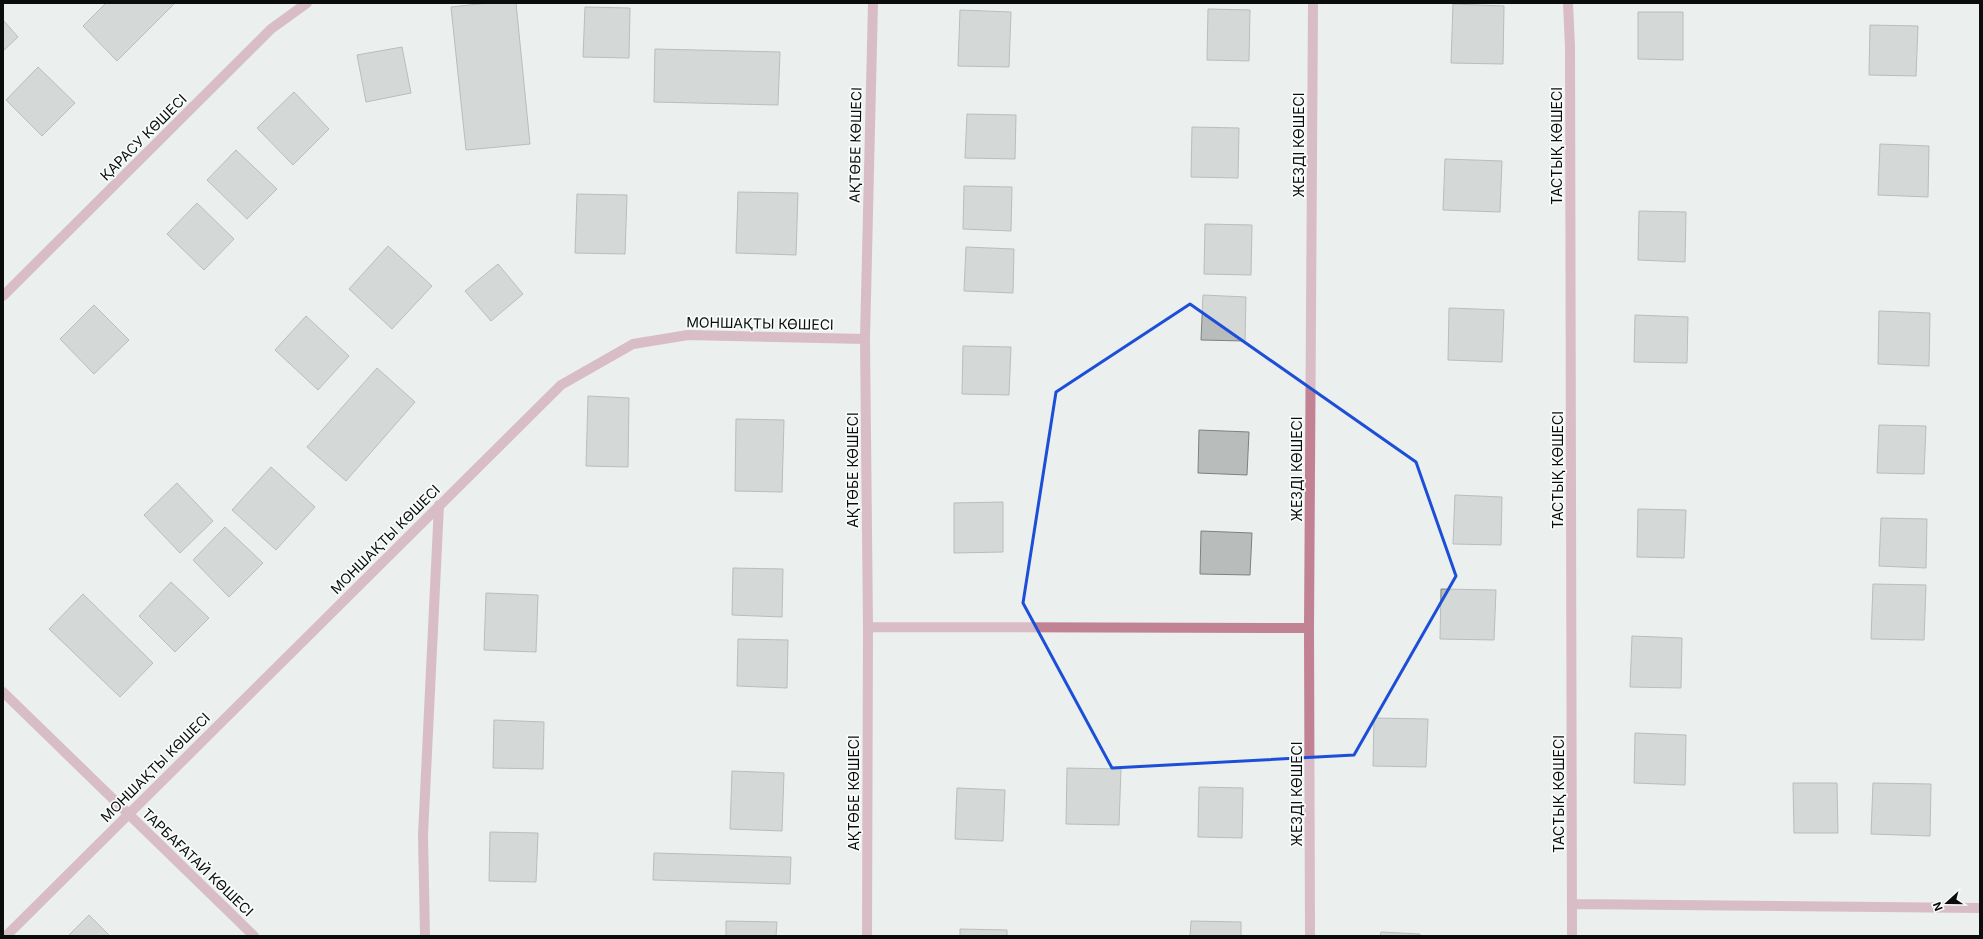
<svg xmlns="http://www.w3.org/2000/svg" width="1983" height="939" viewBox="0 0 1983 939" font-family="Inter,sans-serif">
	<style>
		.building { fill: #b8bcbb; stroke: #7d817f }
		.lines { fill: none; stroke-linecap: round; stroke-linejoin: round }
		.minor { stroke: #c18294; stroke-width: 10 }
		.marked { fill: none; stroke: #1d4ed8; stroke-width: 3; stroke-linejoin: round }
		.labels { text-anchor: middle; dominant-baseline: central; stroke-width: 3.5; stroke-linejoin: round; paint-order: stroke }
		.street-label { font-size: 14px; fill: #0b0c0c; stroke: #f8fdfb }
	</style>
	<rect width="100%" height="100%" fill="#ebefee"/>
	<path class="building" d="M106 3H175L117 61 83 26Z
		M488 3H516L530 144 466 150 451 7Z
		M1453 4 1504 6 1503 64 1451 63Z
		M585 7 630 8 629 58 583 57Z
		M1208 9 1250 10 1249 61 1207 60Z
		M960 10 1011 12 1009 67 958 66Z
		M1638 12H1683V60L1638 59Z
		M3 20 18 37 3 51Z
		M1870 25 1918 26 1916 76 1869 75Z
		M402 47 411 93 366 102 357 55Z
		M655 49 780 52 778 105 654 102Z
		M38 67 75 103 42 136 6 100Z
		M294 92 329 129 293 165 257 128Z
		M967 114 1016 115 1015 159 965 158Z
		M1192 127 1239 128 1238 178 1191 177Z
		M1880 144 1929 146 1928 197 1878 195Z
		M236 150 277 189 247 219 207 180Z
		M1445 159 1502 161 1500 212 1443 210Z
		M964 186 1012 187 1011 231 963 229Z
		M738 192 798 193 796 255 736 253Z
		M577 194 627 195 625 254 575 253Z
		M197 203 234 239 204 270 167 234Z
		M1639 211 1686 212 1685 262 1638 260Z
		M1205 224 1252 225 1251 275 1204 274Z
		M388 246 432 286 392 329 349 289Z
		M966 247 1014 249 1013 293 964 291Z
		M498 264 523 294 491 321 465 291Z
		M1203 295 1246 297 1245 341 1201 340Z
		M94 305 129 340 94 374 60 339Z
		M1449 308 1504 310 1502 362 1448 360Z
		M1879 311 1930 313 1929 366 1878 364Z
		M1635 315 1688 317 1687 363 1634 362Z
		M306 316 349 356 318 390 275 350Z
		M963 346 1011 347 1009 395 962 394Z
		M377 368 415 402 346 481 307 447Z
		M588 396 629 398 628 467 586 466Z
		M736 419 784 420 782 492 735 491Z
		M1879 425 1926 426 1924 474 1877 473Z
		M1199 430 1249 432 1247 475 1198 473Z
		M271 467 315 507 276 550 232 510Z
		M177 483 213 521 180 553 144 515Z
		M1455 495 1502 497 1501 545 1453 544Z
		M1003 502V552L954 553V503Z
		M1638 509 1686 510 1684 558 1637 557Z
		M1881 518 1927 519 1926 568 1879 566Z
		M225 527 263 563 229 597 193 560Z
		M1201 531 1252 533 1250 575 1200 574Z
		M733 568 783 569 782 617 732 615Z
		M171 582 209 618 175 652 139 616Z
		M1873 584 1926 585 1924 640 1871 639Z
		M1441 589 1496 590 1494 640 1440 639Z
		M486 593 538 595 536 652 484 650Z
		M83 594 153 663 120 697 49 629Z
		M1632 636 1682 638 1681 688 1630 687Z
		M738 639 788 640 787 688 737 686Z
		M1374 718 1428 719 1426 767 1373 766Z
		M494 720 544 722 543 769 493 768Z
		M1635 733 1686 735 1685 785 1634 783Z
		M1067 768 1121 769 1119 825 1066 824Z
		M732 771 784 773 782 831 730 829Z
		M1793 783H1837L1838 833H1794Z
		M1873 783 1931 784 1930 836 1871 834Z
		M1199 787 1243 788 1242 838 1198 837Z
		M957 788 1005 790 1003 841 955 839Z
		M490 832 538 833 536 882 489 881Z
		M654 853 791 857 790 884 653 880Z
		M89 915 110 936H68Z
		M726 921 777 922 776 936H726Z
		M1191 921 1241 922V936H1190Z
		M960 929 1007 930V936H960Z
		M1381 932 1420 934V936H1380Z"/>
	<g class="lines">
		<path class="minor" d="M1568 3 1570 47 1572 936
			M3 296 271 29 307 3
			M868 627 1309 628
			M3 692 254 936
			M1572 904 1980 908
			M6 936 561 385 633 344 688 335 865 339
			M425 936 423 835 439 505
			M867 936 868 627 865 339 873 3
			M1310 936 1309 628 1313 3"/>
	</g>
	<path d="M0 0H1983V939H0ZM1190 304 1416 462 1456 576 1354 755 1112 768 1023 603 1056 392Z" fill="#ebefee" fill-opacity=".55" fill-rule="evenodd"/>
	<path class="marked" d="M1190 304 1416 462 1456 576 1354 755 1112 768 1023 603 1056 392Z"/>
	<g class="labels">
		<g class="street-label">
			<text transform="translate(143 137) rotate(-45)">ҚАРАСУ КӨШЕСІ</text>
			<text transform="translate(855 145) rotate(-89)">АҚТӨБЕ КӨШЕСІ</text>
			<text transform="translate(1298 145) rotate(-90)">ЖЕЗДІ КӨШЕСІ</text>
			<text transform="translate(1556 146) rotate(-90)">ТАСТЫҚ КӨШЕСІ</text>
			<text transform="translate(760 323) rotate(1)">МОНШАҚТЫ КӨШЕСІ</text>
			<text transform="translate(1296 469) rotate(-90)">ЖЕЗДІ КӨШЕСІ</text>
			<text transform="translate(852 470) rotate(-90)">АҚТӨБЕ КӨШЕСІ</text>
			<text transform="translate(1557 470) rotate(-90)">ТАСТЫҚ КӨШЕСІ</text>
			<text transform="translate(385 539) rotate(-45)">МОНШАҚТЫ КӨШЕСІ</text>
			<text transform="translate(155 767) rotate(-45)">МОНШАҚТЫ КӨШЕСІ</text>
			<text transform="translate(853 793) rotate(-90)">АҚТӨБЕ КӨШЕСІ</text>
			<text transform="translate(1296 794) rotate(-90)">ЖЕЗДІ КӨШЕСІ</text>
			<text transform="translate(1558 794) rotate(-90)">ТАСТЫҚ КӨШЕСІ</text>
			<text transform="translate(198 862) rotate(44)">ТАРБАҒАТАЙ КӨШЕСІ</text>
		</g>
	</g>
	<rect width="1983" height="939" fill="none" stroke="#0b0c0c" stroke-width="8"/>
	<g transform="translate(1947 903) rotate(249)" stroke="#f8fdfb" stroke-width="3" paint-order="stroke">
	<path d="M0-3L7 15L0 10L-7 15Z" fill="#0b0c0c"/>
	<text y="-6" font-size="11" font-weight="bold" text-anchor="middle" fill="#0b0c0c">N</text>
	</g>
</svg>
